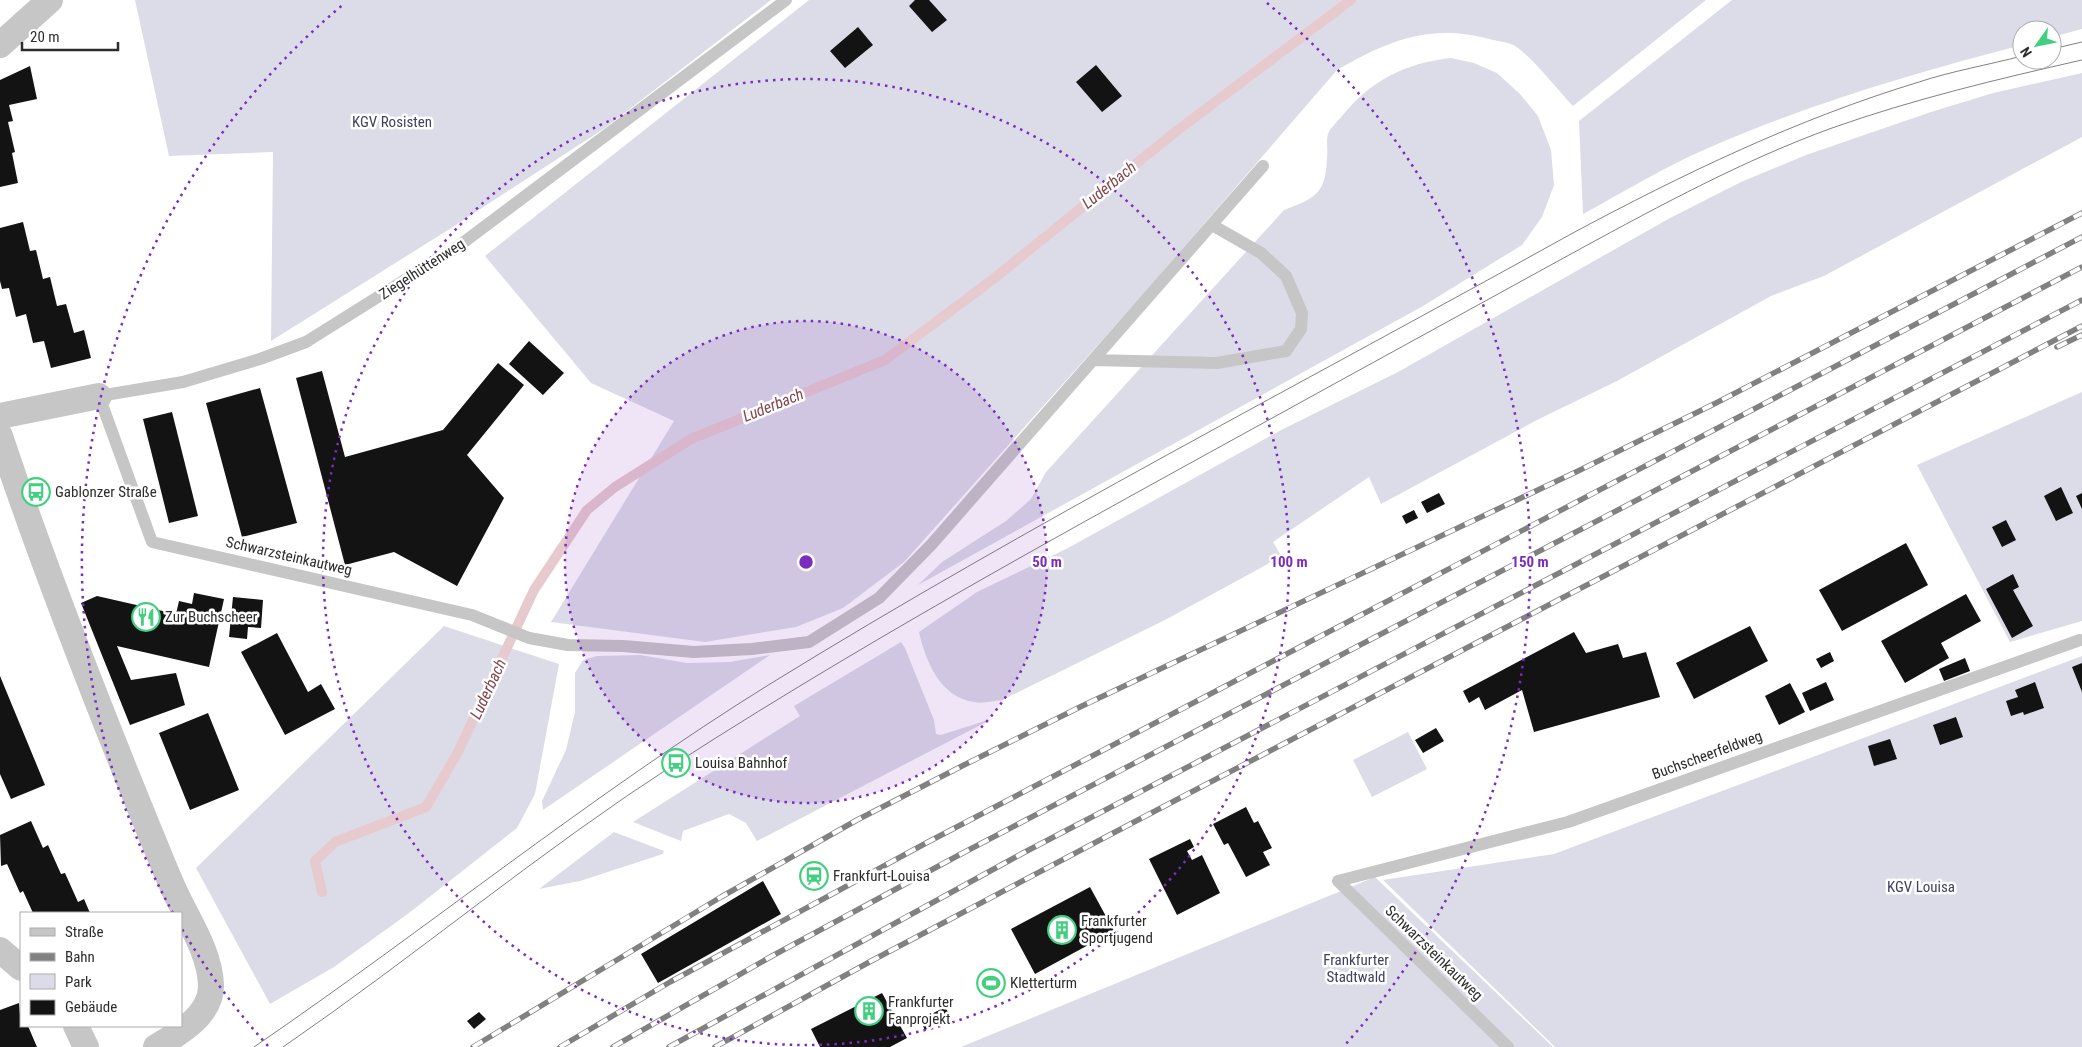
<svg xmlns="http://www.w3.org/2000/svg" width="2082" height="1047" viewBox="0 0 2082 1047" font-family="'Roboto Condensed',sans-serif">
	<style>
		.green { fill: #dcdce8 }
		.lines { fill: none; stroke-linecap: round; stroke-linejoin: round }
		.stream { stroke: #e6cacd; stroke-width: 10 }
		.building { fill: #131313 }
		.service { stroke: #c6c6c6; stroke-width: 12 }
		.minor { stroke: #c6c6c6; stroke-width: 26 }
		.tram { stroke: #818181; stroke-width: 1 }
		.rail-casing { stroke: #818181; stroke-width: 5.5 }
		.rail { stroke: #fff; stroke-width: 4; stroke-dasharray: 11; stroke-linecap: butt }
		.ring { fill: none; stroke: #7b2cbf; stroke-width: 2.5; stroke-dasharray: 2.5 5 }
		.labels { text-anchor: middle; dominant-baseline: central; stroke-width: 5; stroke-linejoin: round; paint-order: stroke }
		.park-label { font-size: 15px; fill: #414062; stroke: #fff }
		.street-label { font-size: 15px; fill: #2c2c2c; stroke: #fff }
		.poi-label { font-size: 15px; fill: #2c2c2c; stroke: #fff; text-anchor: start }
		.water-label { font-size: 16px; font-style: italic; fill: #84454b; stroke: #fff }
		.centre { fill: #7b2cbf; stroke: #fff; stroke-width: 2.5 }
		.ring-label { font-size: 15px; text-anchor: middle; font-weight: bold; fill: #7b2cbf; stroke: #fff; stroke-width: 5; stroke-linejoin: round; paint-order: stroke }
	</style>
	<rect width="100%" height="100%" fill="#fff"/>
	<path class="green" d="M135 0H771L605 128 448 230 271 341 273 152 169 156Z
		M809 0H1706L1573 106C1555 87 1538 64 1518 48 1511 42 1497 41 1489 39 1429 23 1388 41 1337 70L1146 291 904 562 843 608 796 627 705 642 551 622 674 421 591 383 485 256Z
		M1732 0H2082V29L2052 37V30H2022V45C1914 73 1809 104 1706 149 1664 167 1624 192 1583 214L1579 121Z
		M1451 58 1474 63 1497 73 1520 94 1538 116 1551 150 1554 185 1542 217 1522 245 1423 306 918 585 942 562 1006 521 1031 499 1046 472 1284 210C1316 198 1326 193 1327 157 1328 150 1326 140 1328 134 1330 128 1338 121 1342 116 1371 80 1406 63 1451 58Z
		M2082 73V137L1824 276 1771 296 1617 381 1537 420 1381 504 1369 477 1273 542 1280 554 1266 565 1165 620 1002 700C993 701 983 704 974 702 940 697 926 662 919 632L977 592 1068 548 1283 429 1398 372 1670 218 1741 182 1806 155 1931 112 1993 93Z
		M2082 392V621L2010 642 1917 465Z
		M444 626 559 664 535 794 517 828 409 913 334 967 270 1004 196 868Z
		M901 642 905 648 934 720 936 734 941 735 994 718 757 841 746 823 729 814 683 831 681 841 633 822 800 716 794 706Z
		M640 655 687 663 730 662 770 655 543 810 542 801 566 750 575 712V673L583 660 597 656Z
		M2082 656V1047H1555L1383 880 1554 854Z
		M1408 732 1427 769 1372 797 1353 760Z
		M614 832 664 851 663 854 580 881 539 889Z
		M1375 877 1553 1047H961Z"/>
	<g class="lines">
		<path class="stream" d="M322 892 315 861 335 842 426 807 458 752 534 590 587 510 615 487 691 439 885 360 992 280 1174 133 1351 0"/>
	</g>
	<path class="building" d="M915 0H929L947 20 932 32 909 6Z
		M858 27 873 45 845 68 830 51Z
		M1096 65 1122 96 1102 112 1076 82Z
		M30 66 37 99 9 105 13 121 8 122 15 152 12 153 18 183 0 187V80Z
		M23 222 30 251 36 250 43 279 50 277 57 306 66 304 74 333 84 330 91 358 51 368 44 341 33 343 26 314 16 317 9 288 2 289 0 281V228Z
		M529 341 564 373 543 395 509 364Z
		M498 363 524 385 467 455 504 498 457 586 394 552 345 565 296 378 322 371 345 457 443 430Z
		M260 388 297 523 242 537 206 403Z
		M172 412 198 516 169 523 143 419Z
		M2061 487 2073 513 2056 521 2044 496Z
		M1439 493 1445 504 1427 513 1421 502Z
		M2082 493V509L2076 496Z
		M1414 510 1418 518 1406 524 1402 516Z
		M2006 520 2016 540 2002 547 1992 527Z
		M1906 543 1928 585 1842 631 1819 590Z
		M2013 574 2019 587 2013 590 2033 626 2012 638 1986 589Z
		M194 593 224 599 209 667 117 646 131 680 176 673 185 705 130 725 81 603 97 596 176 614 179 601 192 604Z
		M1966 594 1981 621 1941 643 1949 658 1905 683 1881 641Z
		M233 597 263 600 261 628 248 627 247 639 229 637Z
		M1750 626 1768 661 1694 699 1676 663Z
		M1574 632 1586 653 1618 644 1623 658 1646 652 1660 697 1534 732 1522 690 1485 710 1479 697 1469 703 1463 691Z
		M277 633 308 692 321 684 335 709 285 735 241 652Z
		M1830 652 1834 661 1821 668 1816 659Z
		M1965 658 1970 671 1944 681 1939 669Z
		M2082 663V692L2072 667Z
		M0 676 45 785 11 799 0 774Z
		M1826 682 1834 700 1810 711 1802 693Z
		M2035 682 2044 708 2024 715 2023 712 2011 716 2006 701 2018 697 2015 690Z
		M1790 683 1805 712 1779 725 1765 696Z
		M208 713 239 790 190 810 159 733Z
		M1956 717 1963 737 1940 745 1933 725Z
		M1436 728 1444 741 1423 753 1415 740Z
		M1890 739 1897 759 1874 766 1868 746Z
		M1246 807 1254 823 1258 821 1272 848 1263 852 1270 865 1246 877 1228 843 1224 845 1213 824Z
		M31 821 43 848 48 845 61 874 65 873 78 902 84 899 90 913H33L23 891 20 893 7 864 1 866 0 835Z
		M1190 839 1194 847 1187 851 1192 860 1202 855 1220 893 1177 915 1149 859Z
		M763 881 781 914 658 983 641 954Z
		M1090 887 1114 931 1035 974 1011 929Z
		M995 970 1004 987 986 996 978 979Z
		M882 993 907 1038 890 1047H820L811 1029Z
		M19 1003 21 1026H28L37 1047H0V1010Z
		M945 1007 951 1017 925 1030 920 1020Z
		M479 1012 486 1019 474 1029 467 1021Z"/>
	<g class="lines">
		<path class="service" d="M786 0 456 248 306 342 260 359 183 382 99 396 152 542 472 615 529 638 568 645 623 646 694 652 752 649 809 642 879 598 931 545 1263 166
			M1093 360 1217 363 1286 351 1301 329 1302 313 1286 276 1261 253 1212 225
			M1338 881 1568 822 2080 640
			M1338 881 1508 1047"/>
		<path class="minor" d="M0 45 50 0
			M0 416 99 396
			M0 436C45 571 97 703 151 835 159 854 167 875 176 894 189 922 210 953 211 985 212 1015 178 1034 156 1047
			M0 950 21 968
			M76 1026 86 1047"/>
		<path class="tram" d="M2052 49 2082 42
			M254 1047C428 928 591 795 770 684 1031 523 1303 383 1571 234 1683 174 1797 119 1919 82 1952 71 1988 65 2022 56
			M283 1047C417 955 541 850 678 762 891 625 1113 506 1334 384 1416 339 1498 294 1580 249 1661 205 1744 160 1832 128 1914 99 1998 79 2082 60"/>
		<defs>
			<path id="rail" d="M2057 347 2082 335
				M473 1047 721 897 857 820 964 765 1082 706 1578 471 1716 403 2082 213
				M560 1047 670 982 928 842 2082 237
				M613 1047 772 956 959 855 2082 267
				M669 1047 1023 853 2082 300
				M715 1047 873 960 1136 821 2082 326"/>
		</defs>
		<use href="#rail" class="rail-casing"/>
		<use href="#rail" class="rail"/>
	</g>
	<circle cx="806" cy="562" r="241" fill="#7b2cbf" fill-opacity=".12"/>
	<g class="ring">
		<circle cx="806" cy="562" r="241"/>
		<circle cx="806" cy="562" r="483"/>
		<path d="M268 1046A724 724 0 0 1 182 929M173 913A724 724 0 0 1 345 3M1267 3A724 724 0 0 1 1344 1046"/>
	</g>
	<defs>
		<symbol id="bus-ring" viewBox="-11 -11 22 22"><circle r="9.5" fill="#fff" stroke="#43cf80" stroke-width="1.5"/><path d="M-5-6H5V4H4V6H2V4H-2V6H-4V4H-5ZM-3.5-4V0h7V-4ZM-3.5 1.2v1.5H-2V1.2ZM2 1.2v1.5H3.5V1.2Z" fill="#43cf80"/></symbol>
		<symbol id="restaurant-ring" viewBox="-11 -11 22 22"><circle r="9.5" fill="#fff" stroke="#43cf80" stroke-width="1.5"/><path d="M-5-6h1v4h1v-4h1v4h1v-4h1v5L-1.5 .5V6h-2V.5L-5-1ZM5-6V6H3V1.5H1.5Q1.5-4 5-6Z" fill="#43cf80"/></symbol>
		<symbol id="station-ring" viewBox="-11 -11 22 22"><circle r="9.5" fill="#fff" stroke="#43cf80" stroke-width="1.5"/><path d="M-3-6H3Q5-6 5-4V2Q5 4 3 4L4.5 6H3L1.5 4h-3L-3 6H-4.5L-3 4Q-5 4-5 2V-4Q-5-6-3-6ZM-3.5-4v3h7v-3ZM-3.5 1v1.5H-2V1ZM2 1v1.5H3.5V1Z" fill="#43cf80"/></symbol>
		<symbol id="building-ring" viewBox="-11 -11 22 22"><circle r="9.5" fill="#fff" stroke="#43cf80" stroke-width="1.5"/><path d="M-4-6H4V6H1V3H-1V6H-4ZM-2.5-4.3h1.7v1.8h-1.7ZM.8-4.3h1.7v1.8H.8ZM-2.5-1h1.7V.8h-1.7ZM.8-1h1.7V.8H.8Z" fill="#43cf80"/></symbol>
		<symbol id="stadium-ring" viewBox="-11 -11 22 22"><circle r="9.5" fill="#fff" stroke="#43cf80" stroke-width="1.5"/><path d="M0-5a6.5 5 0 1 0 0 10a6.5 5 0 1 0 0-10ZM-3.5-1.8h7v3.6h-7Z" fill="#43cf80"/></symbol>
	</defs>
	<g fill-rule="evenodd">
		<use href="#bus-ring" x="20" y="476" width="32" height="32"/>
		<use href="#restaurant-ring" x="130" y="601" width="32" height="32"/>
		<use href="#bus-ring" x="660" y="747" width="32" height="32"/>
		<use href="#station-ring" x="798" y="860" width="32" height="32"/>
		<use href="#building-ring" x="1046" y="914" width="32" height="32"/>
		<use href="#stadium-ring" x="975" y="967" width="32" height="32"/>
		<use href="#building-ring" x="853" y="995" width="32" height="32"/>
	</g>
	<g class="labels">
		<g class="park-label">
			<text x="392" y="122">KGV Rosisten</text>
			<text x="1921" y="887">KGV Louisa</text>
			<text x="1356" y="960">Frankfurter<tspan x="1356" dy="17">Stadtwald</tspan></text>
		</g>
		<g class="street-label">
			<text transform="translate(422 269) rotate(-33)">Ziegelhüttenweg</text>
			<text transform="translate(289 556) rotate(13)">Schwarzsteinkautweg</text>
			<text transform="translate(1707 755) rotate(-20)">Buchscheerfeldweg</text>
			<text transform="translate(1434 953) rotate(44)">Schwarzsteinkautweg</text>
		</g>
		<g class="poi-label">
			<text x="55" y="492">Gablonzer Straße</text>
			<text x="165" y="617">Zur Buchscheer</text>
			<text x="695" y="763">Louisa Bahnhof</text>
			<text x="833" y="876">Frankfurt-Louisa</text>
			<text x="1081" y="921">Frankfurter<tspan x="1081" dy="17">Sportjugend</tspan></text>
			<text x="1010" y="983">Kletterturm</text>
			<text x="888" y="1002">Frankfurter<tspan x="888" dy="17">Fanprojekt</tspan></text>
		</g>
		<g class="water-label">
			<text transform="translate(1109 185) rotate(-39)">Luderbach</text>
			<text transform="translate(773 405) rotate(-22)">Luderbach</text>
			<text transform="translate(488 689) rotate(-65)">Luderbach</text>
		</g>
	</g>
	<circle cx="806" cy="562" r="8" class="centre"/>
	<g class="ring-label">
		<text x="1047" y="567">50 m</text>
		<text x="1289" y="567">100 m</text>
		<text x="1530" y="567">150 m</text>
	</g>
	<rect x="20" y="912" width="162" height="115" fill="#ffffff" stroke="#ababab"/>
	<rect x="30" y="928" width="25" height="8" fill="#c6c6c6" stroke="#ababab"/>
	<text x="65" y="937" font-size="15" fill="#2c2c2c">Straße</text>
	<rect x="30" y="953" width="25" height="8" fill="#818181" stroke="#ababab"/>
	<text x="65" y="962" font-size="15" fill="#2c2c2c">Bahn</text>
	<rect x="30" y="974" width="25" height="15" fill="#dcdce8" stroke="#ababab"/>
	<text x="65" y="987" font-size="15" fill="#2c2c2c">Park</text>
	<rect x="30" y="1000" width="25" height="15" fill="#131313" stroke="#ababab"/>
	<text x="65" y="1012" font-size="15" fill="#2c2c2c">Gebäude</text>
	<g transform="translate(2037 45) rotate(237)"><circle r="24" fill="#ffffff" stroke="#ababab"/>
	<path d="M0-4L9 19L0 12L-9 19Z" fill="#43cf80"/>
	<text y="-8" font-size="14" font-weight="bold" text-anchor="middle" fill="#2c2c2c">N</text>
	</g>
	<path d="M22 42v8h96v-8" fill="none" stroke="#2c2c2c" stroke-width="2.5"/>
	<text x="30" y="42" font-size="15" fill="#2c2c2c" stroke="#ffffff" stroke-width="4" paint-order="stroke">20 m</text>
</svg>
